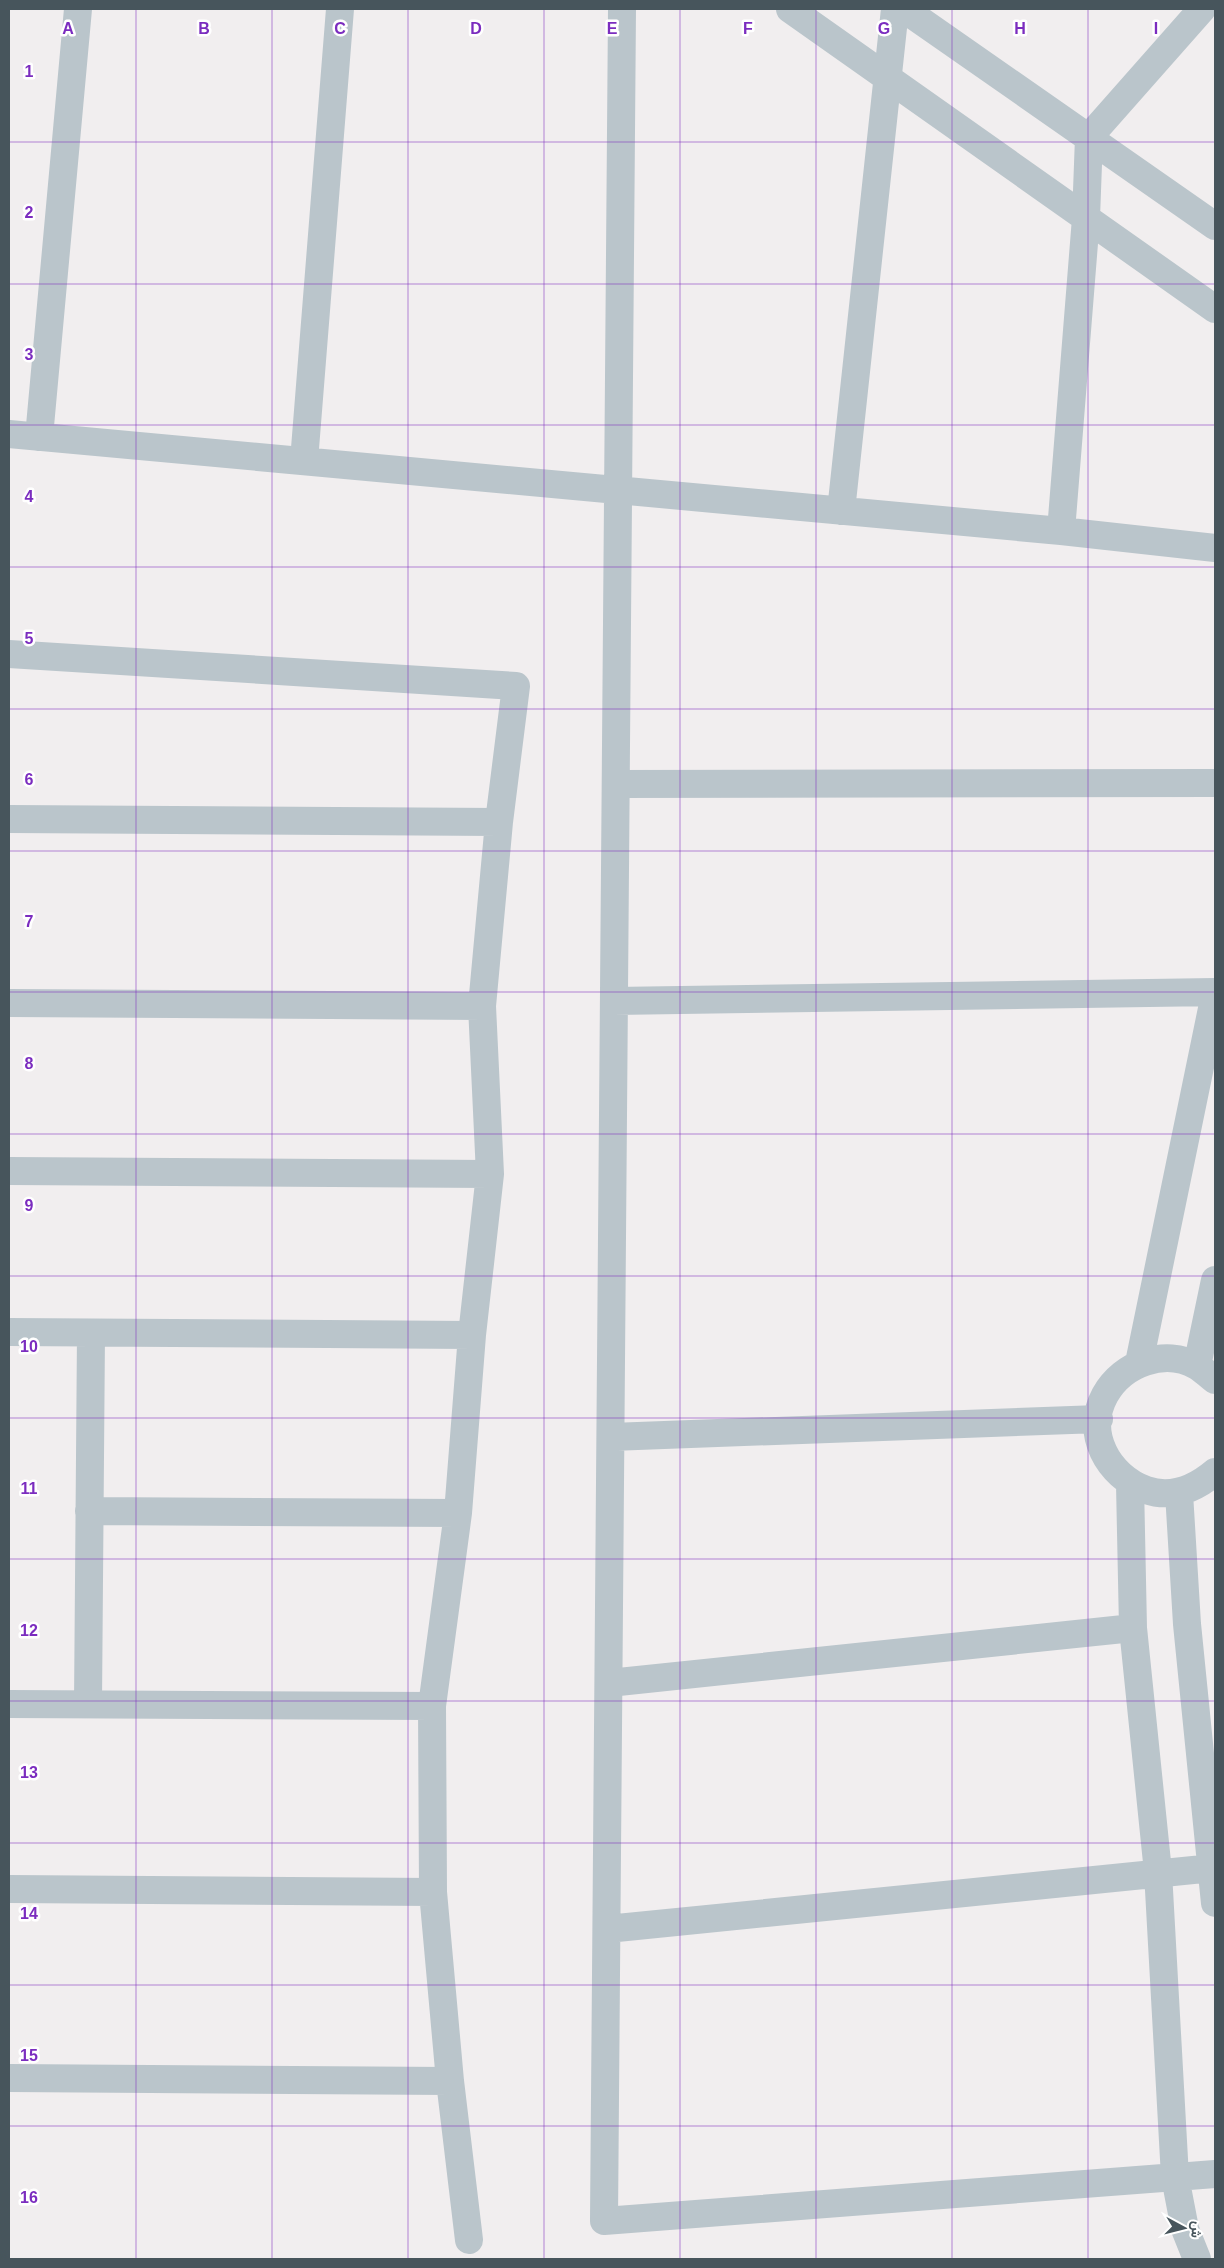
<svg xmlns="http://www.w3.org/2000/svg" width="1224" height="2268" viewBox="0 0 1224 2268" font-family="Helvetica,Vazirmatn,sans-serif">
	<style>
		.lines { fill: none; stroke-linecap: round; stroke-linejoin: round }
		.street { stroke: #bac5cb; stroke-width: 28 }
		.grid { fill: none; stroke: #7b2cbf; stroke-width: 1; stroke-opacity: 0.55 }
		.grid-label { font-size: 16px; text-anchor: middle; font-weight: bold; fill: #7b2cbf; stroke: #fff; stroke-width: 5; stroke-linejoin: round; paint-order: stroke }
	</style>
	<rect width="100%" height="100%" fill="#f1eeef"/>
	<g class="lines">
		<path class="street" d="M622 9 604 2221 1215 2174
			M790 9 1215 309
			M904 9 1215 226
			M9 434 1061 531 1215 548
			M39 437 78 9
			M304 461 340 9
			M841 511 895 9
			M1061 531 1086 218 1089 137 1202 9
			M9 654 516 686 499 822 482 1006 490 1174 472 1335 458 1513 432 1706 433 1892 450 2081 469 2240
			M616 784 1215 783
			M9 819 499 822
			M614 1001 1215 992
			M9 1003 482 1006
			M9 1171 490 1174
			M9 1332 472 1335
			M1139 1363 1215 994
			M1197 1366 1215 1280
			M1215 1380C1209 1376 1204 1370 1197 1366 1165 1348 1123 1363 1105 1395 1084 1433 1108 1476 1146 1490 1172 1499 1196 1488 1215 1472
			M611 1437 1099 1419
			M1130 1484 1133 1628 1158 1872 1175 2177 1185 2229 1197 2259
			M1179 1493 1187 1624 1215 1903
			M89 1511 458 1513
			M609 1683 1133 1628
			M9 1704 432 1706
			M88 1704 91 1333
			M9 1889 433 1892
			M607 1929 1213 1868
			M9 2078 450 2081"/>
	</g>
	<path class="grid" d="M136 9V2259M272 9V2259M408 9V2259M544 9V2259M680 9V2259M816 9V2259M952 9V2259M1088 9V2259M9 142H1215M9 284H1215M9 425H1215M9 567H1215M9 709H1215M9 851H1215M9 992H1215M9 1134H1215M9 1276H1215M9 1418H1215M9 1559H1215M9 1701H1215M9 1843H1215M9 1985H1215M9 2126H1215"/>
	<g class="grid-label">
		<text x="68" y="34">A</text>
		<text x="204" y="34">B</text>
		<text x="340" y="34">C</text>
		<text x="476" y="34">D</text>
		<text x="612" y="34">E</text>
		<text x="748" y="34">F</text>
		<text x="884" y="34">G</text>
		<text x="1020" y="34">H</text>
		<text x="1156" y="34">I</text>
		<text x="29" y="77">1</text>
		<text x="29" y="218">2</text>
		<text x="29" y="360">3</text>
		<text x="29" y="502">4</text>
		<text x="29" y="644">5</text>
		<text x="29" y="785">6</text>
		<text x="29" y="927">7</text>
		<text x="29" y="1069">8</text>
		<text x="29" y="1211">9</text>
		<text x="29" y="1352">10</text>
		<text x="29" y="1494">11</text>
		<text x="29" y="1636">12</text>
		<text x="29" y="1778">13</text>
		<text x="29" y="1919">14</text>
		<text x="29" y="2061">15</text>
		<text x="29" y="2203">16</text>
	</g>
	<rect width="1224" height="2268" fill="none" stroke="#47555c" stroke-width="20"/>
	<g transform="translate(1184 2228) rotate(97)" stroke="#ffffff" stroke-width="4" paint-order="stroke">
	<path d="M0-4L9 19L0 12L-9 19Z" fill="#47555c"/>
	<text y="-8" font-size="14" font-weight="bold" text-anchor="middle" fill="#47555c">ش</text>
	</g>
</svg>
